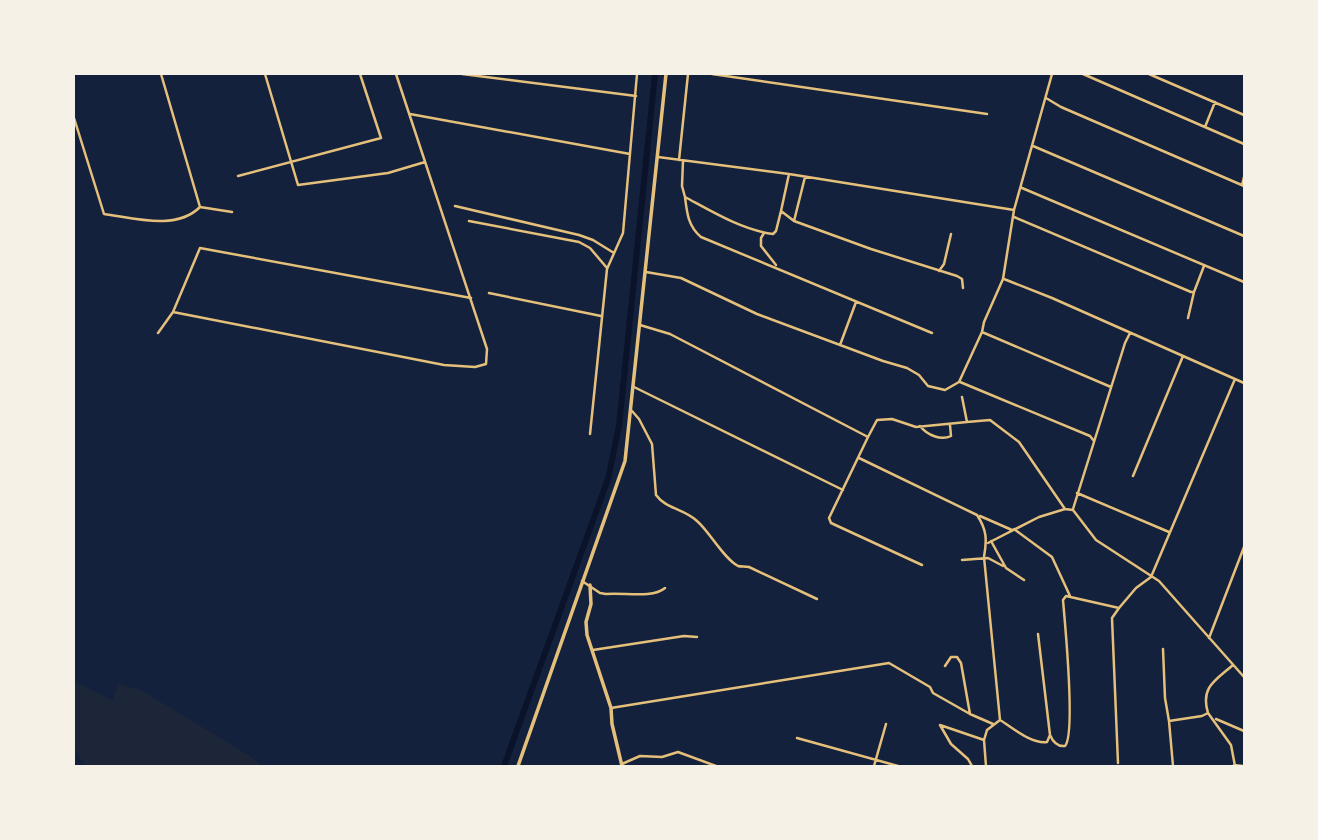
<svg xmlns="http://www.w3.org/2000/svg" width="1318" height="840" viewBox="0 0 1318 840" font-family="'Noto Sans',sans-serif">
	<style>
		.green { fill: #1d2539 }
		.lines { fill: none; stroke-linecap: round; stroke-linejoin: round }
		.canal { stroke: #0b132b; stroke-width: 6 }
		.minor { stroke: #e5c07b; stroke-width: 2.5 }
		.secondary { stroke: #e5c07b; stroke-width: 3.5 }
	</style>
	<rect width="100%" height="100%" fill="#14213d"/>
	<path class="green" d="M74 681 113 701 118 684 141 690 250 756 262 766H86L74 749Z"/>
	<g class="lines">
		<path class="canal" d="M504 766 608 479 619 426 655 74"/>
		<path class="minor" d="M265 74 298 185 388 173 425 162
			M462 74 636 96
			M712 74 987 114
			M1083 74 1244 144
			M1149 74 1244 115
			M1046 98 1061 107 1244 186
			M410 114 630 154
			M74 118 104 214C134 218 176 231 200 207L161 74
			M1205 127 1215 102
			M1033 146 1244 236
			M658 157 789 174 1014 210
			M679 160 688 74
			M683 161 682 186 685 197C711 211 742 230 773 234L776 231 781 211
			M789 174 781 211 794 221 871 249 957 276 962 279 963 288
			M238 176 381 138 360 74
			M1242 185 1244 177
			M1022 188 1244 282
			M685 197C687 213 688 226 701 237L932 333
			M455 206 579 235 593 240 614 253
			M200 207 232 212
			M1014 217 1191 292H1194L1204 266
			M469 221 579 242 590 248 607 268
			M794 221 805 177
			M764 233 761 238V246L776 265
			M939 271 944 264 951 234
			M646 272 681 278 757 314 883 361 907 368 919 375 928 386 945 390 959 382 982 332 984 322 1003 279 1014 210 1052 74
			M1004 279 1052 298 1244 383
			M489 293 601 316
			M173 312 444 365 475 367 486 364 487 349 396 74
			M1188 318 1194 292
			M640 325 670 334 868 437 829 518 831 523 922 565
			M982 332 1111 387
			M158 333 173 312 200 248 471 298
			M840 345 856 302
			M960 382 1090 436 1094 441
			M634 387 843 490
			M962 397 967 422 990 420 1019 442 1065 509 1073 510 1096 540 1159 581 1244 677
			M632 411 639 419 652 444 656 495C666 509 685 509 697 521 709 531 724 559 738 566 741 567 745 566 749 567L817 599
			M920 426C927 435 941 441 951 436L950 425
			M590 434 607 269 623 233 637 74
			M868 437 877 420 892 419 916 427 967 422
			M859 458 977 515C987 530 987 540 984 557L1000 720 987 730 984 740 986 766
			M1133 476 1183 356
			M1077 493 1169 532
			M1073 509 1125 343 1130 333
			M980 516 1012 530
			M1014 529 1052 557 1070 596
			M991 541 1006 568 1024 580
			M988 543 1039 517 1065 509
			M962 560 988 558 1003 566
			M582 581 600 593 606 594C623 592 652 599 665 588
			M1209 638 1244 547
			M1163 649 1165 698 1169 721 1202 716 1208 713C1200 687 1216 680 1233 665
			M593 650 684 636 697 637
			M945 666 951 657H957L961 663 970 714 993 724
			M611 708 889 663 930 687 933 693 970 714
			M1208 713 1231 745 1235 766
			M1216 719 1244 731
			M1000 720C1013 728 1031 744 1047 742L1050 735 1038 634
			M1169 721 1173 766
			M1050 735C1053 742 1057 747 1065 746 1076 734 1065 624 1063 600L1066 596 1119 608 1136 588 1151 577 1235 379
			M797 738 898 766
			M1118 763 1112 618 1119 608
			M622 764 640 756 662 757 678 752 716 766
			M1234 765 1243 766
			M874 766 886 724
			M972 766 968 759 951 744 940 725 984 740"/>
		<path class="secondary" d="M590 585 591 604 586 622 587 635 611 708 612 724 622 766
			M518 766 625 461 666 74"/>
	</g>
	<rect width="1318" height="840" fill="none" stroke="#f6f1e7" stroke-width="150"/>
</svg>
